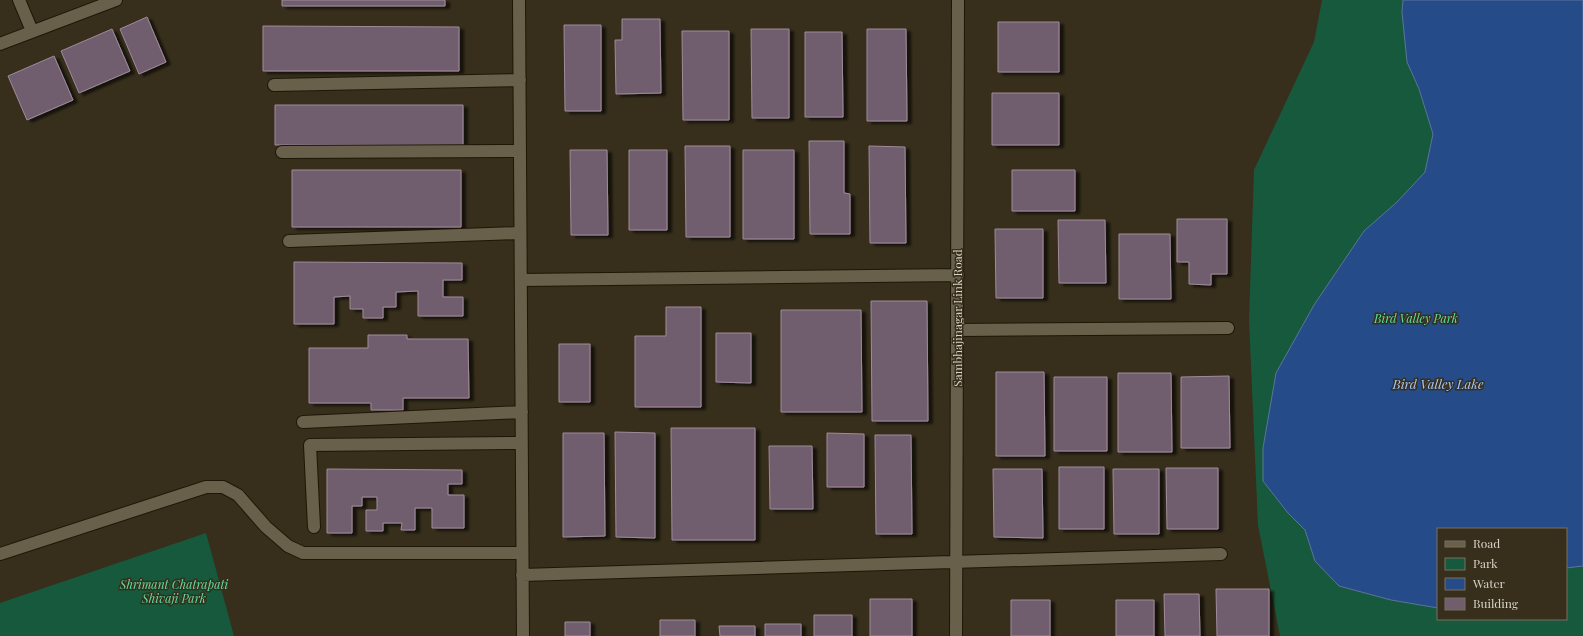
<svg xmlns="http://www.w3.org/2000/svg" width="1583" height="636" viewBox="0 0 1583 636" font-family="'Playfair Display',serif">
	<style>
		.green { fill: #17593c; fill-rule: evenodd }
		.water { fill: #264b89; stroke: #5b749c }
		.building { fill: #705d6d; stroke: #9f8b9c; filter: url(#shadow) }
		.lines { fill: none; stroke-linecap: round; stroke-linejoin: round }
		.minor-casing { stroke: #1e1705; stroke-width: 14 }
		.minor { stroke: #68604b; stroke-width: 12 }
		.labels { text-anchor: middle; dominant-baseline: central; stroke-width: 3; stroke-linejoin: round; paint-order: stroke }
		.street-label { font-size: 12px; fill: #d8d3c7; stroke: #372f1c }
		.park-label { font-size: 12px; font-style: italic; fill: #5fdea2; stroke: #372f1c }
		.water-label { font-size: 13px; font-style: italic; fill: #a5c6fd; stroke: #372f1c }
	</style>
	<defs>
		<filter id="shadow"><feDropShadow dx="4.5" dy="2.5" stdDeviation="1" flood-color="#0009"/></filter>
	</defs>
	<rect width="100%" height="100%" fill="#372f1c"/>
	<path class="green" d="M1322 0H1583V636H1280L1258 525 1249 320 1254 170 1314 42ZM1438 529H1566V619H1438Z
		M206 533 234 636H0V603Z"/>
	<path class="water" d="M1403 0H1583V566L1566 568V529H1438V608L1391 600 1339 586 1315 561 1305 530 1288 513 1263 481V448L1276 373 1314 305 1364 231 1397 202 1425 172 1433 134 1419 89 1407 62 1402 12Z"/>
	<path class="building" d="M282 0H445V6H282Z
		M147 17 166 62 139 74 120 29Z
		M622 19H660L661 93 616 94 615 40H622Z
		M998 22H1059V72H998Z
		M564 25H601V111H565Z
		M263 26 459 27V71H263Z
		M112 29 130 71 79 93 61 51Z
		M751 29H789V118H752Z
		M867 29H906L907 121H867Z
		M682 31H729V120H683Z
		M805 32H842L843 117H805Z
		M54 56 73 100 27 120 8 76Z
		M992 93H1059V145H992Z
		M275 105H463V145H275Z
		M809 141H844V193L850 194V234H810Z
		M685 146H730V237H686Z
		M869 146 905 147 906 243H870Z
		M570 150H607L608 235H571Z
		M629 150H667V230H629Z
		M743 150H794V239H743Z
		M292 170H461V227H292Z
		M1012 170H1075V211H1012Z
		M1177 219H1227V274H1211V285L1189 284V262H1177Z
		M1058 220H1105L1106 283H1059Z
		M995 229H1043V298H996Z
		M1119 234H1170L1171 299H1119Z
		M294 262 462 263V280H443V297H463V316H418V291L396 292V307H383V318H363V309H350V296L334 297V324H294Z
		M871 301H927L928 421H872Z
		M666 307H701V407H635V336H666Z
		M781 310H861L862 412H781Z
		M716 333H751V383L716 382Z
		M368 335H407V339H468L469 398H403V410H371V403H309V348H368Z
		M559 344H590V402H559Z
		M996 372H1044L1045 456H996Z
		M1118 373H1171L1172 452H1118Z
		M1229 376 1230 448H1181V377Z
		M1054 377H1107V451H1054Z
		M671 428H755V540H672Z
		M615 432 655 433V538L616 537Z
		M563 433H604L605 536 563 537Z
		M827 433 864 434V487H827Z
		M875 435H911L912 534H876Z
		M769 446H812L813 509H770Z
		M1059 467H1104V529H1059Z
		M1166 468H1218V529H1167Z
		M327 469 462 470V484H448V495H464V528H432V508H415V530H401L402 523H383V531H366V510H377V497H362V506H352V533H327Z
		M993 469H1042L1043 538 994 537Z
		M1113 469H1159V534H1114Z
		M1216 589H1269V636H1217Z
		M1164 594H1199L1200 636H1165Z
		M870 599H912V636H870Z
		M1011 600H1050V636H1011Z
		M1116 600H1154V636H1116Z
		M814 615H852V636H814Z
		M660 620H695V636H660Z
		M565 622H590V636H565Z
		M765 624H801V636H765Z
		M719 626H755V636H720Z"/>
	<g class="lines">
		<defs>
			<path id="minor" d="M19 0 32 31
				M519 0 523 636
				M0 44 116 0
				M274 85 520 80
				M282 152 520 151
				M289 241 520 233
				M521 280 958 275
				M957 330 1228 328
				M303 422 522 412
				M314 527 310 445 521 443
				M0 554 206 487H223L238 495 266 527 288 546 303 553H522
				M522 575 1221 554
				M956 636 958 0"/>
		</defs>
		<use href="#minor" class="minor-casing"/>
		<use href="#minor" class="minor"/>
	</g>
	<g class="labels">
		<g class="street-label">
			<text transform="translate(957 318) rotate(-90)">Sambhajinagar Link Road</text>
		</g>
		<g class="park-label">
			<text x="1416" y="318">Bird Valley Park</text>
			<text x="174" y="584">Shrimant Chatrapati<tspan x="174" dy="14">Shivaji Park</tspan></text>
		</g>
		<g class="water-label">
			<text x="1438" y="383">Bird Valley Lake</text>
		</g>
	</g>
	<rect x="1437" y="528" width="130" height="92" fill="#372f1c" stroke="#777160"/>
	<rect x="1445" y="541" width="20" height="6" fill="#68604b" stroke="#777160"/>
	<text x="1473" y="548" font-size="12" fill="#d8d3c7">Road</text>
	<rect x="1445" y="558" width="20" height="12" fill="#17593c" stroke="#777160"/>
	<text x="1473" y="568" font-size="12" fill="#d8d3c7">Park</text>
	<rect x="1445" y="578" width="20" height="12" fill="#264b89" stroke="#777160"/>
	<text x="1473" y="588" font-size="12" fill="#d8d3c7">Water</text>
	<rect x="1445" y="598" width="20" height="12" fill="#705d6d" stroke="#777160"/>
	<text x="1473" y="608" font-size="12" fill="#d8d3c7">Building</text>
</svg>
